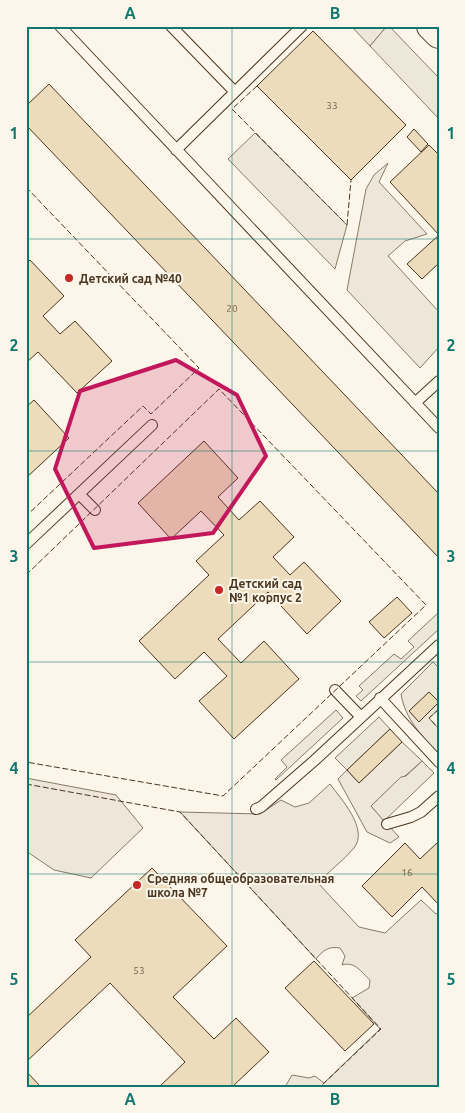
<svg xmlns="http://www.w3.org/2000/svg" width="465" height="1113" viewBox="0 0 465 1113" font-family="Ubuntu,sans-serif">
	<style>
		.green { fill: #ede6d9; stroke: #887966; fill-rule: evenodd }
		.parking { fill: #ede7d9; stroke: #887966 }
		.building { fill: #ecdcbc; stroke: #4a3520 }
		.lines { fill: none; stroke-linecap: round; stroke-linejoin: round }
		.lane-casing { stroke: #4a3520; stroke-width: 12 }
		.secondary-casing { stroke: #4a3520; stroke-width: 30 }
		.lane { stroke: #fbf6e9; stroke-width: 10 }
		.secondary { stroke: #fbf6e9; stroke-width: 28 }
		.fence { stroke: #4a3520; stroke-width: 1; stroke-dasharray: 6 2.5; stroke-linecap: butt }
		.marked { fill: #c2185b; fill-opacity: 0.2; stroke: #c2185b; stroke-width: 4; stroke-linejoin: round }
		.grid { fill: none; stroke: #0f766e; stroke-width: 1; stroke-opacity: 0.55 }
		.poi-dot { fill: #c62828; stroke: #fbf6e9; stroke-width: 2 }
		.labels { text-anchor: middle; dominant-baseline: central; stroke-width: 4; stroke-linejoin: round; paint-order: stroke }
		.number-label { font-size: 10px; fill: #725f47 }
		.poi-label { font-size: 12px; font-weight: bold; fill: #4a3520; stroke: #fbf6e9; text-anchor: start }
		.neatline { fill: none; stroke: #0f766e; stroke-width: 2 }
		.grid-label { font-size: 16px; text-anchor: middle; font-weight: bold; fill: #0f766e }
	</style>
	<rect width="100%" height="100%" fill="#fbf6e9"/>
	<path class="green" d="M351 26H387L370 46Z
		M255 133 347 225 335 269 228 159Z
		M388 163 379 182 427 234 405 241 388 256 439 312V347L420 368 347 290 366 189 374 175Z
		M439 612V629L361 701 356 696 363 690 359 686 394 654 401 659 414 647 408 641Z
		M433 662 439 668V709L429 718 439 729V755C422 736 405 719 401 694ZM429 693 419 721 409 711Z
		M336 710 343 718 276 780 275 779 287 767 281 760Z
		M402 742 422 761 371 806 399 837 390 843 367 832 338 779 347 770 359 783Z
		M26 778 116 795 143 828 91 878 54 870 26 851Z
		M330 784C341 799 369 829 354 848 343 861 329 871 318 883L359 927 385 933 421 900 436 914 439 912V1087H285L292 1075 309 1078 315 1076 324 1083 380 1029 352 998 369 988 370 980C361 972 355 961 342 965L345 956 340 948C329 946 323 950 316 959L180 812 260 814 281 800 295 807 309 803Z"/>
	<path class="parking" d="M387 26H389L439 78V119L370 46Z
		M379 717 390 729 347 770 335 758Z
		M422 761 434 773 384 821 371 806 401 777 406 776Z"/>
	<path class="building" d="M313 31 406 125 351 180 257 86Z
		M49 84 439 494V558L26 125V106Z
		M414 129 428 144 421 152 407 137Z
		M429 145 439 155V235L390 182Z
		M439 235V263L422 279 407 264Z
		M30 260 64 296 43 316 60 334 75 321 112 361 77 393 38 352 26 363V263Z
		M34 400 69 438 26 478V407Z
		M204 441 238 478 218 497 239 520 260 501 294 537 273 557 290 575 304 562 341 601 307 634 268 592 218 639 241 663 264 641 299 679 234 739 199 701 227 676 204 652 175 679 139 641 209 575 196 561 224 535 201 511 171 539 138 503Z
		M397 597 412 613 384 638 369 622Z
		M429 692 439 702 419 722 409 711Z
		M390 729 402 742 359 783 347 770Z
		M439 841V905L422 887 392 917 362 886 405 843 420 859Z
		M152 868 227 946 173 997 214 1039 236 1018 269 1052 232 1087H159L185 1062 110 983 26 1062V1018L91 957 75 940Z
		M314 961 374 1024 345 1051 285 988Z
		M26 1071 41 1087H26Z"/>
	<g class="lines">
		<defs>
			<path id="lane" d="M60 26 439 428
				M171 26 235 92
				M176 150 302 26
				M415 403 439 381
				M79 494 95 510
				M26 544 152 425
				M335 690 360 716
				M380 698 439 762
				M256 809 261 807 315 760 439 645
				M387 824 411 817 421 812 439 796"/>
			<path id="secondary" d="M431 26 439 34"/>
		</defs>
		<use href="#lane" class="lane-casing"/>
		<use href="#secondary" class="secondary-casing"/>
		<use href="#lane" class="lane"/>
		<use href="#secondary" class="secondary"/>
		<path class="fence" d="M257 86 232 109 347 225
			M26 187 199 368 151 414 143 406 26 516
			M347 225 351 180
			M26 575 219 389 426 605 223 796 26 762
			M439 709 429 718 439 729
			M26 784 180 812 381 1029 320 1087"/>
	</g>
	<path class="marked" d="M176 360 237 395 266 456 213 533 94 548 55 469 80 391Z"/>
	<path class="grid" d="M232 26V1087M26 239H439M26 451H439M26 662H439M26 874H439"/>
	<g class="poi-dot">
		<circle cx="69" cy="278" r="5"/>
		<circle cx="219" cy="590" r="5"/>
		<circle cx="137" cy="885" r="5"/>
	</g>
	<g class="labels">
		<g class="number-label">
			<text x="332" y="105">33</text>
			<text x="232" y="308">20</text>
			<text x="407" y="872">16</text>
			<text x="139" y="970">53</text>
		</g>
		<g class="poi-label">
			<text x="79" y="278">Детский сад №40</text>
			<text x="229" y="583">Детский сад<tspan x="229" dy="14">№1 корпус 2</tspan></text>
			<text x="147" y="878">Средняя общеобразовательная<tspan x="147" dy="14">школа №7</tspan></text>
		</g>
	</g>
	<rect width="465" height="1113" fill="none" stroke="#fbf6e9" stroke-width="55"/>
	<rect x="28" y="28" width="410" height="1058" class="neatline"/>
	<g class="grid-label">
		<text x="130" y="19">A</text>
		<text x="335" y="19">B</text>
		<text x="14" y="139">1</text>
		<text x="451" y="139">1</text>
		<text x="14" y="351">2</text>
		<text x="451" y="351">2</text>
		<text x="14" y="562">3</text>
		<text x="451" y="562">3</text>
		<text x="14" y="774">4</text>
		<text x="451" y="774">4</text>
		<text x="14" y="985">5</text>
		<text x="451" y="985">5</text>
		<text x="130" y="1105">A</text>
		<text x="335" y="1105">B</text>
	</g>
</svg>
